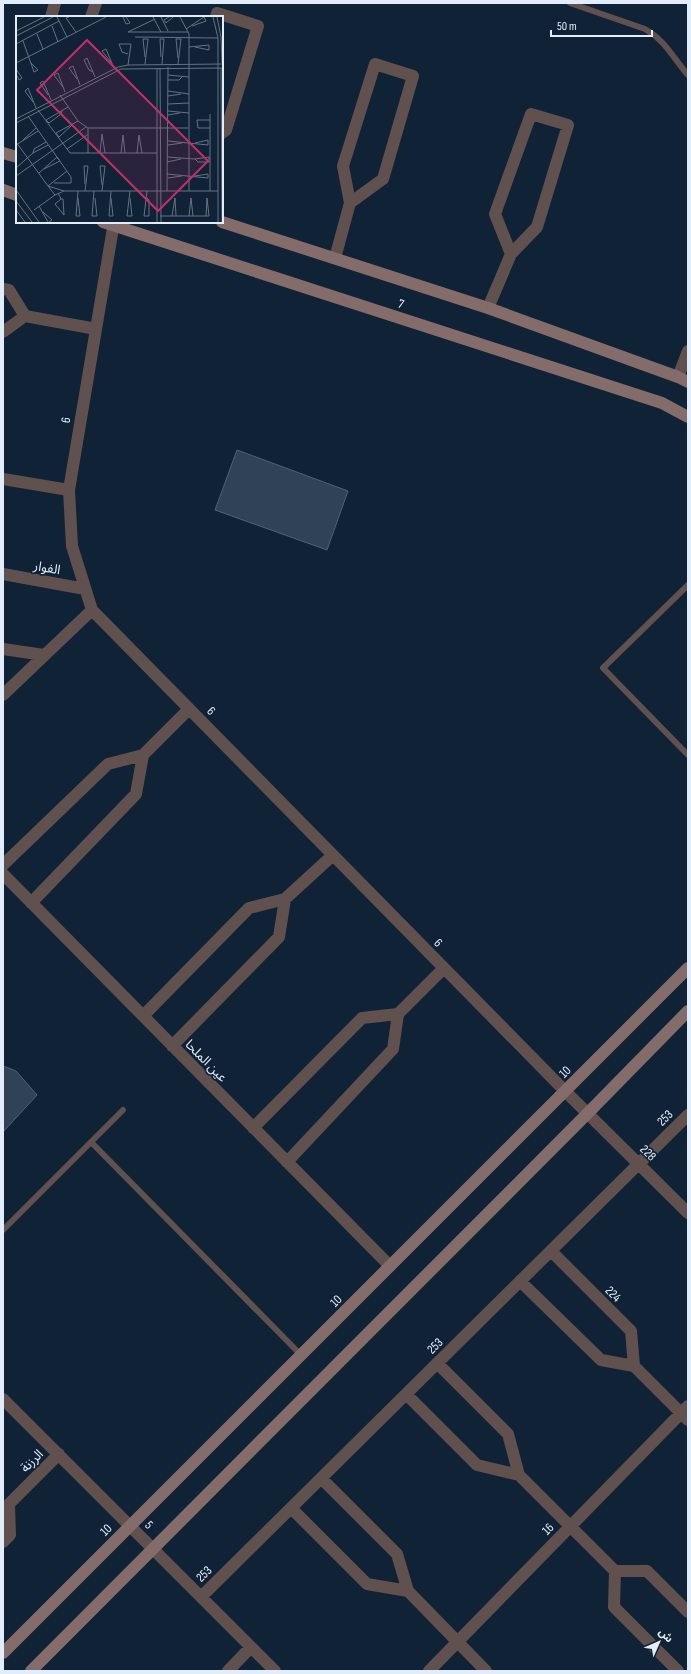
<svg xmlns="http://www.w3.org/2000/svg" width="691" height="1674" viewBox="0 0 691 1674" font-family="'Sofia Sans Condensed','Noto Sans Arabic',sans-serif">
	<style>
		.building { fill: #2f4258; stroke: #4e6279 }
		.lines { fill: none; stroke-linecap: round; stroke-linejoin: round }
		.lane { stroke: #60514f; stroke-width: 6 }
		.street { stroke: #60514f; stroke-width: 12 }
		.secondary { stroke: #836c69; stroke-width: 12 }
		.labels { text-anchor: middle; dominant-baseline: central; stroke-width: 3.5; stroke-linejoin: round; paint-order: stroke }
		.street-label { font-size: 13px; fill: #e2edfb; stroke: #102235 }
		.inset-road { fill: none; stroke: #647384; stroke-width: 1 }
		.view { fill: #c52d6b; fill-opacity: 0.15; stroke: #c52d6b; stroke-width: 2 }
		.inset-edge { fill: none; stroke: #e2edfb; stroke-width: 2 }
	</style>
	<rect width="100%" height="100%" fill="#102235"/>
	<path class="building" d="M237 450 348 491 327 550 215 510Z
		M3 1066 16 1071 37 1095 3 1132Z"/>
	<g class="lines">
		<path class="lane" d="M570 3 645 29C666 41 673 58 688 75
			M688 585 603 668 688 755
			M91 1142 301 1355
			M3 1230 123 1110"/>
		<path class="street" d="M51 17 55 3
			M91 17 96 3
			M216 17 217 13 258 26 226 130 222 133
			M114 222 69 490 72 546 92 610 565 1091 688 1213
			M335 258 350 203 383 179 413 76 375 64 343 166 350 203
			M3 289 9 290 25 316
			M488 308 511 254 537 227 568 125 531 114 495 214 511 254
			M3 332 25 316 96 329
			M678 377 688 351
			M3 479 69 490
			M3 574 85 589
			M3 649 44 655
			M3 695 92 610
			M143 755 189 709
			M3 865 108 764 143 755 136 794 31 903
			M3 874 390 1266
			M285 899 333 855
			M398 1014 444 968
			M143 1016 249 908 285 899 279 937 172 1046
			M253 1128 362 1018 398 1014 393 1049 287 1162
			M551 1251 631 1331 634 1366 688 1420
			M520 1281 601 1360 634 1366
			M437 1363 508 1434 519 1475 615 1571H647L688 1612
			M406 1394 477 1465 519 1475
			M3 1399 275 1671
			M321 1478 397 1554 408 1591 486 1671
			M291 1508 367 1584 408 1591
			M3 1542 10 1535 9 1504 59 1454
			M615 1571 614 1607 678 1671
			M201 1597 688 1115
			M228 1671 251 1647
			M429 1671 688 1406"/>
		<path class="secondary" d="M3 153 17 157
			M3 190 17 195
			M103 222 662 403 688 417
			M222 222 488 308 678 377 688 382
			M3 1653 688 968
			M31 1671 587 1114 688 1011"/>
	</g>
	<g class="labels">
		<g class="street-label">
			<text transform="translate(401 304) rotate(18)">7</text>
			<text transform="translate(66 420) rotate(-81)">6</text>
			<text transform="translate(47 568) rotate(10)">الفوار</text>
			<text transform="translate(211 711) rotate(46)">6</text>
			<text transform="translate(438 943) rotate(45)">6</text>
			<text transform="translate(206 1061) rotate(45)">عين الملحا</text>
			<text transform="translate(565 1072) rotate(-45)">10</text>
			<text transform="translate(665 1118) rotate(-45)">253</text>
			<text transform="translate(648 1153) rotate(45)">228</text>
			<text transform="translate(613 1294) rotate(45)">224</text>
			<text transform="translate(336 1301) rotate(-45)">10</text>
			<text transform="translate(435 1346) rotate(-45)">253</text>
			<text transform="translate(32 1461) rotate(-45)">الرزنة</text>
			<text transform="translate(149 1525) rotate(45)">5</text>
			<text transform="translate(548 1529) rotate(-46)">16</text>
			<text transform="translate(106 1530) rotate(-45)">10</text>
			<text transform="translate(204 1574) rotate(-45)">253</text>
		</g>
	</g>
	<g transform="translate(16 16)">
		<rect width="207" height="207" fill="#102235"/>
		<path class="inset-road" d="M41 1 51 21M53 1 50 2 60 16M107 1 110 8 114 7 110 1M137 1 145 16M145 1 152 15M153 1 148 4 150 7 157 1M164 1 173 18V175M197 1 202 22V206M201 1 205 21 206 47M139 3 112 16H172M36 10 42 26M170 13 188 1 190 5 176 10M0 15 28 1M21 18 27 33M0 20 37 1M119 21 202 22M7 25 18 56 22 54 15 47M0 28 43 5M173 31 193 29V34L179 31M112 38 106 36 103 28H115L112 49M129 41 127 23H132L129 48M145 41 144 23H148L146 48M162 42 160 23H165L162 48M95 46 86 35 90 33 98 52M0 47 90 1M144 52 145 206M205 52 206 206M0 53 6 62 3 64 0 58M77 56 73 54 68 44 71 42 79 61M152 59 173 61M61 63 53 52 57 50 64 69M152 64H163L166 61M47 71 38 59 42 57 49 76M152 75 173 78M32 79 24 67 27 65 35 84M44 79 62 105 72 112H172M152 80 165 78M17 86 9 75 12 72 20 92M152 88 173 87M22 94 54 137H141M46 95 45 98 33 107 30 104 52 91M152 95 173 97M152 99 164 97M12 100 55 161V167H38M0 103 102 51 112 49 207 48M0 107 105 53 207 52M56 109 43 121 40 117 62 105M194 112H182L181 104H194M7 124 20 112M152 125 192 129V124L179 127M0 126 32 170 51 155M0 129 22 115M152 129 166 127M51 133 71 119M17 137 18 133 30 126M72 137V112M84 137 86 118 89 137M105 137 107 119 109 137M121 137 123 119 126 137M151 141 179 143 193 141V146H182L179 143M151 146 165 143M0 152 17 137 32 129M23 157 41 141 44 145 28 153M151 158 192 162V158L179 160M0 160 70 111M152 162 166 160M69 168 68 150H72L69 175M86 169 84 150H89L86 175M0 174 23 206M48 175 39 179 32 170 48 175H202M62 175 60 200H64L62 182M78 175 76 200H81L79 182M95 175 93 200H97L95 182M131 175 128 200H133V184L131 182M151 175 152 51M194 175V98M42 177 45 183 39 188 48 199 47 183H45M114 182 116 200H111L114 175M0 185 16 206M23 190 32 206M0 194 9 206M18 194 39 179M27 196 36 204 33 206M144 200H193L191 182 190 200M156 200 159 182 160 200M173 200 175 182 177 200M141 206V52"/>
		<path class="view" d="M71 24 192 145 142 195 21 74Z"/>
		<rect width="207" height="207" class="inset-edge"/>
	</g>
	<rect width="691" height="1674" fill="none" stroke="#e2edfb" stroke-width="8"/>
	<g transform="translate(659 1642) rotate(45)" stroke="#102235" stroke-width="3" paint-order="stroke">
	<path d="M0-3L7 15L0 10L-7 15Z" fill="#e2edfb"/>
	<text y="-6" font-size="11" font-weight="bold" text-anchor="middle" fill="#e2edfb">ش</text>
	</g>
	<path d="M551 30v6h101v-6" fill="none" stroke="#e2edfb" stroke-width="2"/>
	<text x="557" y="30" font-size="12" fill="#e2edfb" stroke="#102235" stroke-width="3" paint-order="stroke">50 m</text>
</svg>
